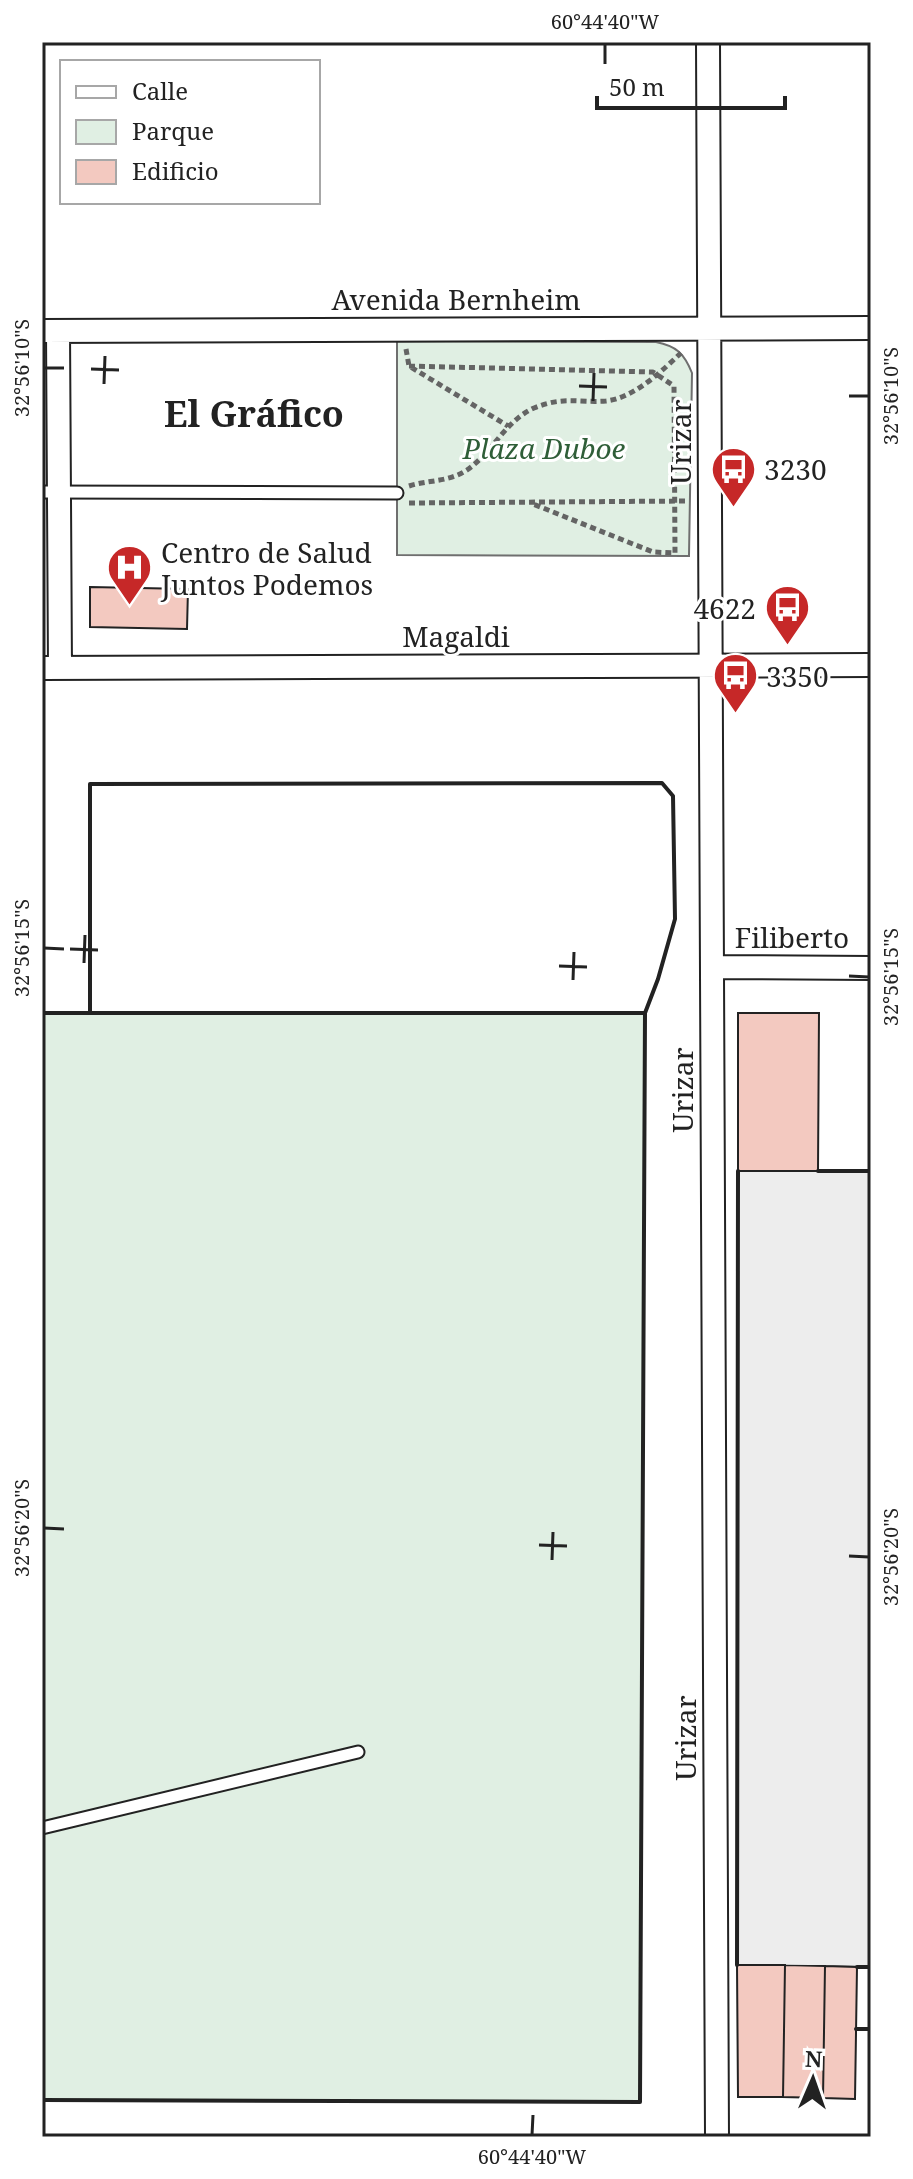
<svg xmlns="http://www.w3.org/2000/svg" width="913" height="2179" viewBox="0 0 913 2179" font-family="'Noto Serif',serif">
	<style>
		.green { fill: #e0efe3; stroke: #6f6f6f; stroke-width: 2 }
		.parking { fill: #ededed; stroke: #6f6f6f; stroke-width: 2 }
		.building { fill: #f3c9c0; stroke: #222; stroke-width: 2 }
		.lines { fill: none; stroke-linecap: round; stroke-linejoin: round }
		.service-casing { stroke: #222; stroke-width: 15 }
		.minor-casing { stroke: #222; stroke-width: 26 }
		.path { stroke: #646464; stroke-width: 5; stroke-dasharray: 6 4; stroke-linecap: butt }
		.service { stroke: #fff; stroke-width: 11 }
		.minor { stroke: #fff; stroke-width: 22 }
		.wall { stroke: #222; stroke-width: 4 }
		.ticks { fill: none; stroke: #222; stroke-width: 3 }
		.labels { text-anchor: middle; dominant-baseline: central; stroke-width: 6; stroke-linejoin: round; paint-order: stroke }
		.street-label { font-size: 28px; fill: #222; stroke: #fff }
		.park-label { font-size: 28px; font-style: italic; fill: #2f5e38; stroke: #fff }
		.poi-label { font-size: 28px; fill: #222; stroke: #fff; text-anchor: start }
		.district-label { font-size: 36px; font-weight: bold; fill: #222; stroke: #fff }
		.neatline { fill: none; stroke: #222; stroke-width: 3 }
		.ticks-label { font-size: 20px; text-anchor: middle; fill: #222 }
	</style>
	<rect width="100%" height="100%" fill="#fff"/>
	<path class="green" d="M397 341 656 342C676 346 684 353 692 373L689 556 397 555Z
		M42 1013H645L640 2102 42 2100Z"/>
	<path class="parking" d="M738 1171H871V1967L737 1965Z"/>
	<path class="building" d="M90 587 188 589 187 629 90 627Z
		M738 1013H819L818 1171H738Z
		M737 1965H785L783 2097H738Z
		M785 1965 825 1966 823 2098 783 2097Z
		M825 1966 857 1967 855 2099 823 2098Z"/>
	<g class="lines">
		<defs>
			<path id="service" d="M42 492 397 493
				M42 1828 358 1752"/>
			<path id="minor" d="M708 42 717 2137
				M42 331 871 328
				M58 331 60 668
				M42 668 871 665
				M712 967 871 968"/>
		</defs>
		<use href="#service" class="service-casing"/>
		<use href="#minor" class="minor-casing"/>
		<path class="path" d="M406 349 409 366 508 426
			M409 366 653 372 674 386 675 553 653 552 533 504
			M409 486C428 480 449 482 467 470 493 452 505 421 534 408 563 396 578 403 606 401 634 398 662 371 682 352
			M409 503 687 501"/>
		<use href="#service" class="service"/>
		<use href="#minor" class="minor"/>
		<path class="wall" d="M662 783 673 796 675 919 658 979 645 1013H90V784Z
			M42 1013H645L640 2102 42 2100
			M818 1171H871
			M737 1965 738 1171
			M857 1967H871
			M856 2029H871"/>
	</g>
	<path class="ticks" d="M605 64V44M44 368H64M91 369 119 370M104 384 105 356M579 386 607 387M849 396H869M593 401 594 373M44 948 64 949M70 949 98 950M84 963 85 935M559 966 587 967M849 976 869 977M573 980 574 952M44 1528 64 1529M539 1545 567 1546M849 1556 869 1557M552 1560 553 1532M532 2135 533 2115"/>
	<defs>
		<symbol id="bus-pin" viewBox="-11 -11 22 30"><path d="M0 17L-7.5 6A9.5 9.5 0 1 1 7.5 6Z" fill="#c62828" stroke="#fff"/><path d="M-5-6H5V4H4V6H2V4H-2V6H-4V4H-5ZM-3.5-4V0h7V-4ZM-3.5 1.2v1.5H-2V1.2ZM2 1.2v1.5H3.5V1.2Z" fill="#fff"/></symbol>
		<symbol id="hospital-pin" viewBox="-11 -11 22 30"><path d="M0 17L-7.5 6A9.5 9.5 0 1 1 7.5 6Z" fill="#c62828" stroke="#fff"/><path d="M-5-5h3v3.5h4V-5h3V5h-3V1.5h-4V5h-3Z" fill="#fff"/></symbol>
	</defs>
	<g fill-rule="evenodd">
		<use href="#bus-pin" x="708" y="444" width="51" height="69"/>
		<use href="#hospital-pin" x="104" y="542" width="51" height="69"/>
		<use href="#bus-pin" x="762" y="582" width="51" height="69"/>
		<use href="#bus-pin" x="710" y="650" width="51" height="69"/>
	</g>
	<g class="labels">
		<g class="street-label">
			<text x="456" y="299">Avenida Bernheim</text>
			<text transform="translate(680 442) rotate(-90)">Urizar</text>
			<text x="456" y="636">Magaldi</text>
			<text x="792" y="937">Filiberto</text>
			<text transform="translate(682 1090) rotate(-90)">Urizar</text>
			<text transform="translate(685 1738) rotate(-90)">Urizar</text>
		</g>
		<g class="park-label">
			<text x="544" y="448">Plaza Duboe</text>
		</g>
		<g class="poi-label">
			<text x="764" y="469">3230</text>
			<text x="161" y="552">Centro de Salud<tspan x="161" dy="32">Juntos Podemos</tspan></text>
			<text x="756" y="608" text-anchor="end">4622</text>
			<text x="766" y="676">3350</text>
		</g>
		<g class="district-label">
			<text x="254" y="413">El Gráfico</text>
		</g>
	</g>
	<rect width="913" height="2179" fill="none" stroke="#ffffff" stroke-width="88"/>
	<rect x="60" y="60" width="260" height="144" fill="#ffffff" stroke="#a7a7a7" stroke-width="2"/>
	<rect x="76" y="86" width="40" height="12" fill="#ffffff" stroke="#a7a7a7" stroke-width="2"/>
	<text x="132" y="100" font-size="24" fill="#222222">Calle</text>
	<rect x="76" y="120" width="40" height="24" fill="#e0efe3" stroke="#a7a7a7" stroke-width="2"/>
	<text x="132" y="140" font-size="24" fill="#222222">Parque</text>
	<rect x="76" y="160" width="40" height="24" fill="#f3c9c0" stroke="#a7a7a7" stroke-width="2"/>
	<text x="132" y="180" font-size="24" fill="#222222">Edificio</text>
	<g transform="translate(813 2079) rotate(2)" stroke="#ffffff" stroke-width="6" paint-order="stroke">
	<path d="M0-6L14 30L0 20L-14 30Z" fill="#222222"/>
	<text y="-12" font-size="22" font-weight="bold" text-anchor="middle" fill="#222222">N</text>
	</g>
	<path d="M597 96v12h188v-12" fill="none" stroke="#222222" stroke-width="4"/>
	<text x="609" y="96" font-size="24" fill="#222222" stroke="#ffffff" stroke-width="6" paint-order="stroke">50 m</text>
	<rect x="44" y="44" width="825" height="2091" class="neatline"/>
	<g class="ticks-label">
		<text x="605" y="29">60°44'40"W</text>
		<text transform="translate(22 368) rotate(-90)" y="7">32°56'10"S</text>
		<text transform="translate(891 396) rotate(-90)" y="7">32°56'10"S</text>
		<text transform="translate(22 948) rotate(-90)" y="7">32°56'15"S</text>
		<text transform="translate(891 977) rotate(-90)" y="7">32°56'15"S</text>
		<text transform="translate(22 1528) rotate(-90)" y="7">32°56'20"S</text>
		<text transform="translate(891 1557) rotate(-90)" y="7">32°56'20"S</text>
		<text x="532" y="2164">60°44'40"W</text>
	</g>
</svg>
